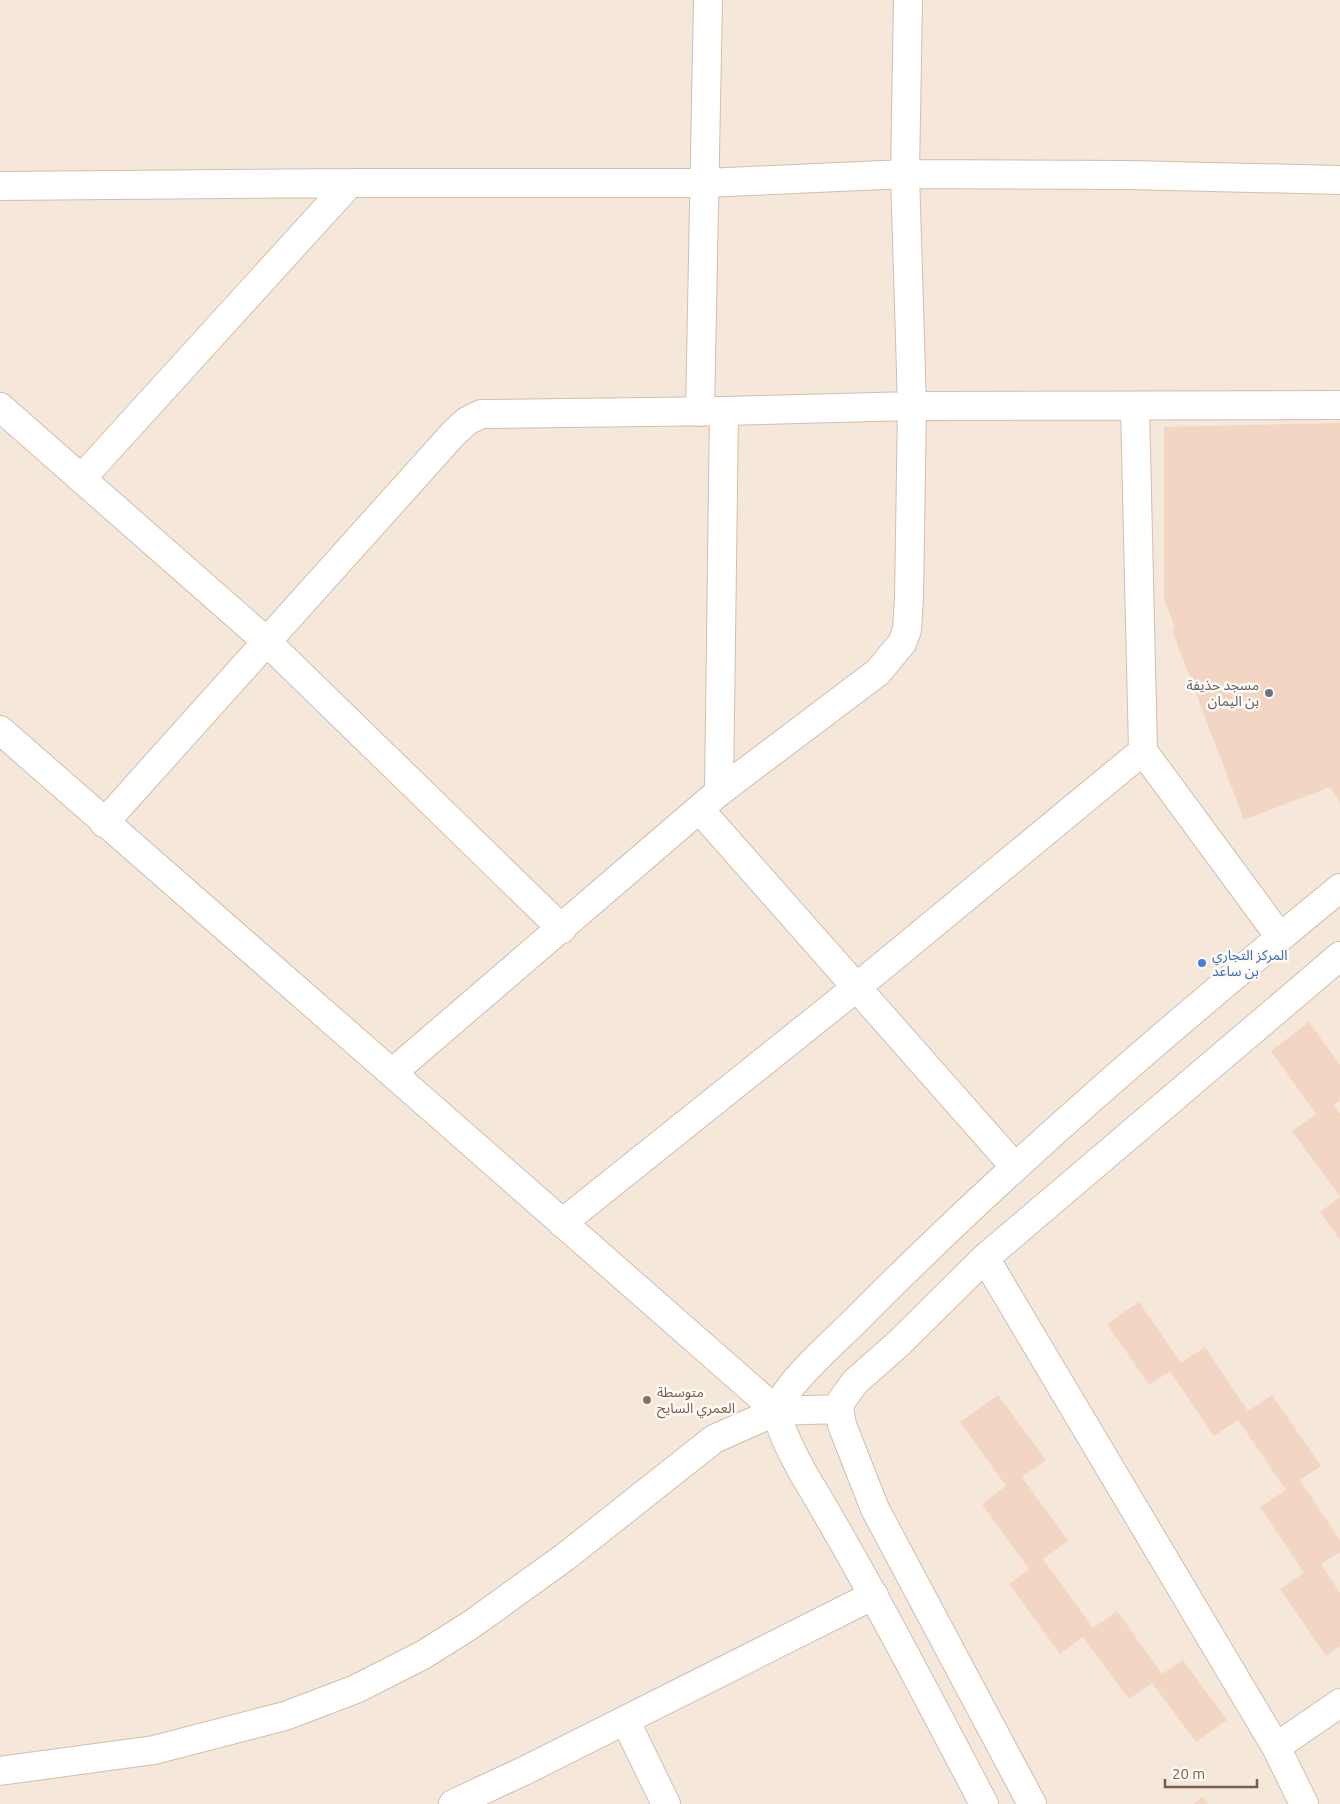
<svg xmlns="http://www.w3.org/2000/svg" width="1340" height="1804" viewBox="0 0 1340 1804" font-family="Ubuntu,'Noto Sans Arabic',sans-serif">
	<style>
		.residential { fill: #f5e8da }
		.building { fill: #f3d5c3 }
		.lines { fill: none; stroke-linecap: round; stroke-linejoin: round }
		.minor-casing { stroke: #d1beb0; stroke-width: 30 }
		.minor { stroke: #fff; stroke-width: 28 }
		.worship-dot { fill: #6b7280; stroke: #fffaf3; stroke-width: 2 }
		.shop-dot { fill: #3f7fe0; stroke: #fffaf3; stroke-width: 2 }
		.education-dot { fill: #8d6e63; stroke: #fffaf3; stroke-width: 2 }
		.labels { text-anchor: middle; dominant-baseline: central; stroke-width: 5; stroke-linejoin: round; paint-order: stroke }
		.worship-label { font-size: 14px; fill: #5b616d; stroke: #fffaf3; text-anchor: end }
		.shop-label { font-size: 14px; fill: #366cbe; stroke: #fffaf3; text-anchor: start }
		.education-label { font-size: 14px; fill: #785e54; stroke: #fffaf3; text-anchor: start }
	</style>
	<rect width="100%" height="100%" fill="#fdf6ec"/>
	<path class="residential" d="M0 0H1340V1804H0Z"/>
	<path class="building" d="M1340 423V803L1330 787 1244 820 1172 630 1175 628 1164 598V427Z
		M1309 1022 1340 1065V1100L1333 1105 1340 1114V1196L1292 1131 1316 1114 1271 1051Z
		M1340 1197V1240L1320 1212Z
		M1139 1302 1181 1363 1205 1347 1248 1411 1272 1395 1321 1466 1300 1480 1340 1540V1552L1321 1564 1340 1593V1646L1326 1656 1280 1589 1304 1573 1260 1507 1286 1490 1238 1420 1214 1436 1170 1371 1149 1385 1107 1324Z
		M998 1395 1046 1460 1022 1477 1068 1541 1043 1559 1093 1628 1117 1611 1162 1674 1183 1660 1227 1720 1196 1742 1152 1683 1129 1699 1083 1637 1060 1654 1009 1584 1029 1569 982 1504 1006 1486 960 1422Z
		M1203 1797 1208 1804H1193Z"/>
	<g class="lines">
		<defs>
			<path id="minor" d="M0 186 350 183H706L905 174 1128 175 1340 180
				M0 407 266 641 562 929
				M1135 407 1143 751
				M700 412 708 0
				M81 479 350 183
				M0 730 392 1073
				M719 792 724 411
				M700 810 1015 1167
				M104 823 453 434 467 421 481 414 724 411 912 406 1340 405
				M562 1223 857 987 1143 751 1280 937
				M985 1258 1276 1747 1304 1804
				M777 1411 392 1073 719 792 878 672 902 643 907 630 909 598 912 406 905 174 908 0
				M625 1720 666 1804
				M1276 1747 1340 1703
				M0 1771 154 1750 285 1716 356 1689 423 1655 472 1624 565 1557 714 1439 777 1411 839 1409
				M453 1804 528 1769 874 1595
				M984 1804C929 1699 875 1595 815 1493 806 1479 775 1425 778 1410 781 1388 836 1340 853 1323 1006 1168 1172 1026 1340 888
				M1032 1804 875 1509 842 1425 839 1409 842 1400 855 1382 898 1344 985 1258 1340 956"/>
		</defs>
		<use href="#minor" class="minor-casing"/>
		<use href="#minor" class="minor"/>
	</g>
	<circle class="worship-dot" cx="1269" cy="693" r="5"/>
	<circle class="shop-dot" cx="1202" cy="963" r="5"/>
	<circle class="education-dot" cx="647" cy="1400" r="5"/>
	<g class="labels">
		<g class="worship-label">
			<text x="1259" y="685">مسجد حذيفة<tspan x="1259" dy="16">بن اليمان</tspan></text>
		</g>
		<g class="shop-label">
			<text x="1212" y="955">المركز التجاري<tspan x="1212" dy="16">بن ساعد</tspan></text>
		</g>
		<g class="education-label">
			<text x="657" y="1392">متوسطة<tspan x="657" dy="16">العمري السايح</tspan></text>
		</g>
	</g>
	<path d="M1165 1779v8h92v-8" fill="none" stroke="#7a5c4d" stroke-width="2.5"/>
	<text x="1172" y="1779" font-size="15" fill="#7a5c4d" stroke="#fffaf3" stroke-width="4" paint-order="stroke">20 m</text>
</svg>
